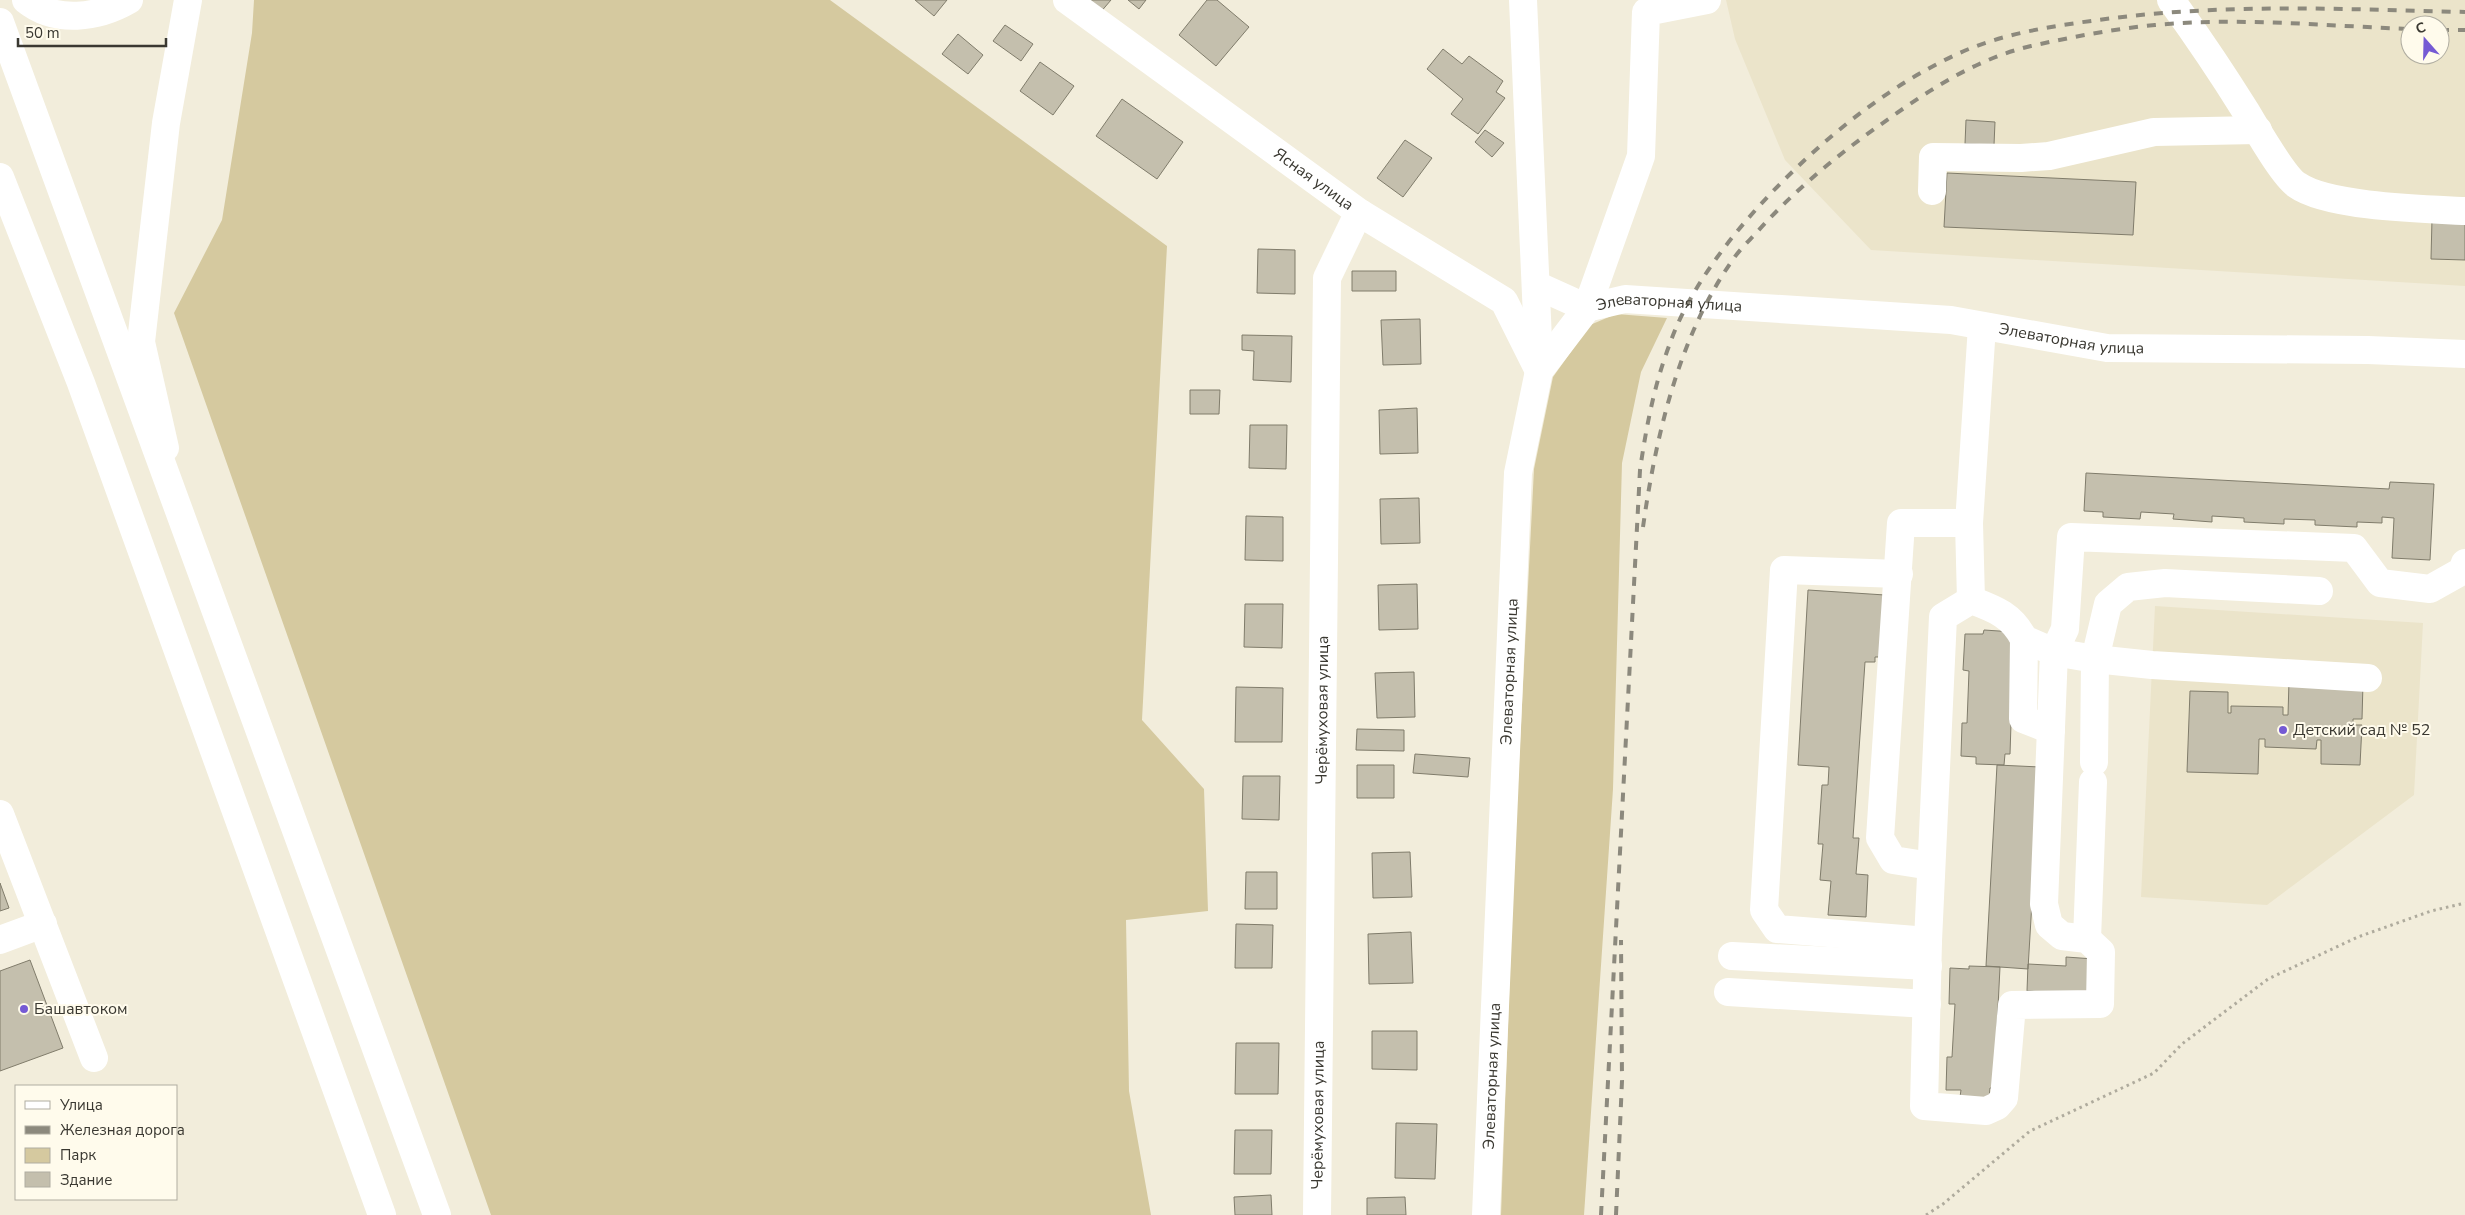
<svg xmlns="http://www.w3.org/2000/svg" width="2465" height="1215" viewBox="0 0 2465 1215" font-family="'Nunito Sans',sans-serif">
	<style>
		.built { fill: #ebe4ca; fill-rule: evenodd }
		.green { fill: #d5c99f }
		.building { fill: #c4bfad; stroke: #807c6b }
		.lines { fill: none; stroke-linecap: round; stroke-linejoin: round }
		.path { stroke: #afab9d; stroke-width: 3; stroke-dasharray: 2.5 4; stroke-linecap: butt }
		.minor { stroke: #fff; stroke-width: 28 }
		.major { stroke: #fff; stroke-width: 28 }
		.rail { stroke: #8c897d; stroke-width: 4; stroke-dasharray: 9 9; stroke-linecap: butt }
		.poi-dot { fill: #755ad4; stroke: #fffbec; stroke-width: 2 }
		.labels { text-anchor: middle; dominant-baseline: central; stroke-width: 4; stroke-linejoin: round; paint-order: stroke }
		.street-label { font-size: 16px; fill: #3a3831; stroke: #fffbec }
		.poi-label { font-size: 16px; fill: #3a3831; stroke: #fffbec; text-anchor: start }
	</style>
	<rect width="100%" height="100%" fill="#f2eddb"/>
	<path class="built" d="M1726 0H2465V286L1871 250 1785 160 1735 39ZM2410 25H2440V55H2410Z
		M2155 606 2423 623 2414 795 2267 905 2141 897Z"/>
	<path class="green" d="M254 0H830L1167 246 1142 720 1204 789 1208 911 1126 920 1129 1091 1151 1215H491L174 313 222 220 252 33Z
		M1616 314 1667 318 1641 372 1622 463 1613 789 1584 1215H1501L1514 862 1534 469 1553 377 1590 325Z"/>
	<path class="building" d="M915 0H947L934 16Z
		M1082 0H1111L1099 14Z
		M1128 0H1146L1139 9Z
		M1207 0H1217L1249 27 1216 66 1179 35Z
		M1005 25 1033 44 1021 61 993 41Z
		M958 34 983 55 968 74 942 54Z
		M1443 49 1462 64 1469 56 1503 81 1496 92 1505 98 1478 134 1451 114 1463 99 1427 69Z
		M1040 62 1074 86 1053 115 1020 91Z
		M1122 99 1183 142 1157 179 1096 136Z
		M1966 120 1995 122 1994 145 1965 144Z
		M1485 130 1504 143 1492 157 1475 142Z
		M1405 140 1432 158 1403 197 1377 178Z
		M1947 173 2136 182 2133 235 1944 227Z
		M2432 219 2465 220V260L2431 259Z
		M1258 249 1295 250V294L1257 293Z
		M1352 271H1396V291H1352Z
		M1420 319 1421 364 1383 365 1381 320Z
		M1242 335 1292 336 1291 382 1253 380 1254 351 1242 350Z
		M1190 390H1220L1219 414H1190Z
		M1417 408 1418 453 1380 454 1379 410Z
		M1250 425H1287L1286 469 1249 468Z
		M2086 473 2389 489 2390 482 2434 484 2430 560 2392 558 2394 518 2382 517V523L2357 522V527L2315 525V520L2284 519V524L2244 522V518L2212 516V522L2173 519 2174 514 2141 512 2140 519 2103 517V512L2084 511Z
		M1419 498 1420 543 1381 544 1380 499Z
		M1246 516 1283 517V561L1245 560Z
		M1417 584 1418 629 1379 630 1378 585Z
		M1808 590 1885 595 1881 657H1875V662H1865L1853 838H1859L1856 874 1868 875 1866 917 1828 915 1831 881 1820 880 1823 844H1818L1822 785H1828L1829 767 1798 765Z
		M1245 604H1283L1282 648 1244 647Z
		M1984 630 2014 632 2010 754H2005L2004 765 1976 764V757L1961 756 1962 723H1967L1969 671 1963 670 1965 634H1983Z
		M1414 672 1415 717 1377 718 1375 673Z
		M2289 681 2363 683 2362 719H2353V725H2362L2360 765 2321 764V740H2317L2316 749 2265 747V739H2259L2258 774 2187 772 2190 691 2228 692V713H2231V706L2283 707V715H2288Z
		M1236 687 1283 688 1282 742H1235Z
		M1357 729 1404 730V751L1356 750Z
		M1415 754 1470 758 1468 777 1413 773Z
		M1357 765H1394V798H1357Z
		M1997 765 2040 767 2028 969 1986 966Z
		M1243 776H1280L1279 820 1242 819Z
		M1410 852 1412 897 1373 898 1372 853Z
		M1246 872H1277V909H1245Z
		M0 883 9 908 0 911Z
		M1236 924 1273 925 1272 968H1235Z
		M1411 932 1413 983 1369 984 1368 934Z
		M2066 957 2094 959 2092 995 2027 991 2028 964 2066 966Z
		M30 960 63 1048 0 1071V971Z
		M1969 966 2000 967 1994 1088H1990L1989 1099 1960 1097 1961 1090H1946L1947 1057H1952L1955 1004H1949L1950 968 1969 969Z
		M1372 1031H1417V1070L1372 1069Z
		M1236 1043H1279L1278 1094H1235Z
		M1396 1123 1437 1124 1435 1179 1395 1178Z
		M1235 1130H1272L1271 1174H1234Z
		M1271 1195 1272 1215H1235L1234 1197Z
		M1405 1197 1406 1215H1367V1198Z"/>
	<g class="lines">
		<path class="path" d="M1926 1215 1943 1204 2030 1131 2154 1073 2182 1044 2268 979 2358 937 2431 911 2465 903"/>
		<g class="minor">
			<path d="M26 0C56 24 98 18 129 0"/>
			<path id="s1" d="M1067 0 1360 213 1504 301 1539 371"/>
			<path d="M1523 0 1539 363"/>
			<path d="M2171 0C2197 36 2222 73 2245 110 2255 126 2283 176 2297 185 2328 207 2425 209 2465 211"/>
			<path d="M1932 191 1933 157 2021 158 2049 156 2154 132 2258 130"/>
			<path d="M1536 285 1587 308 1641 156 1646 12 1707 0"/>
			<path d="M165 448 141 342 166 123 188 0"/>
			<path d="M1899 574 1784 570 1764 910 1777 929 1928 941"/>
			<path d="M1971 600 1969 523 1982 326"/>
			<path d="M2024 639 2023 719 2051 730"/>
			<path d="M2368 678 2152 665 2095 659 2054 652 2024 639C2012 615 1995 609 1971 600L1943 617 1928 941 1924 1106 1986 1111 1997 1106 2004 1098 2012 1005 2100 1004 2101 952 2087 939 2062 936 2049 925 2044 904 2054 652 2065 629 2071 537 2354 548 2380 583 2430 589 2462 571 2465 563"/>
			<path d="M2094 762 2095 659 2108 604 2128 587 2165 583 2319 591"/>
			<path d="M0 814 94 1058"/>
			<path d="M1931 866 1893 860 1880 838 1901 523H1969"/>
			<path d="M2087 939 2093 782"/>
			<path d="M0 940 43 924"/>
			<path d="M1732 956 1928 966"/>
			<path d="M1728 992 1927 1004"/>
			<path id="s2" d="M1317 1215 1327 278 1355 220 1360 213"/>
			<path id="s3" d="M1486 1215 1518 473 1539 371 1587 308 1625 299 1951 320 2107 348 2368 350 2465 354"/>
		</g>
		<path class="major" d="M0 22 437 1215
			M0 177 81 383 382 1215"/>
		<path class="rail" d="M2440 30H2465
			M1643 527C1656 435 1679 335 1734 258 1741 248 1750 240 1758 231 1794 191 1836 156 1880 125 1926 92 1975 59 2031 46 2072 37 2113 29 2155 25 2239 17 2326 26 2410 29
			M1601 1215 1640 470C1646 428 1654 386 1669 346 1690 285 1738 226 1783 181 1835 129 1896 81 1964 51 2006 33 2053 26 2098 20 2221 3 2342 9 2465 12
			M1616 1215 1622 1081 1621 940"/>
	</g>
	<g class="poi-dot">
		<circle cx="2283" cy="730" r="5"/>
		<circle cx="24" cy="1009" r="5"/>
	</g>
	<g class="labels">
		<g class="street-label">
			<text stroke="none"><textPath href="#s1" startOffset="305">Ясная улица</textPath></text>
			<text stroke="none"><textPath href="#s3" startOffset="1009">Элеваторная улица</textPath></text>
			<text stroke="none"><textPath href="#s3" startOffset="1414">Элеваторная улица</textPath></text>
			<text stroke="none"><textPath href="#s3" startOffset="544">Элеваторная улица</textPath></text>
			<text stroke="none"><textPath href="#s2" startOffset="505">Черёмуховая улица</textPath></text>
			<text stroke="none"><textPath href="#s3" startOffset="139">Элеваторная улица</textPath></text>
			<text stroke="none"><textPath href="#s2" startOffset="100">Черёмуховая улица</textPath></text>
		</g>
		<g class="poi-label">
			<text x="2293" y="730">Детский сад № 52</text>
			<text x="34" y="1009">Башавтоком</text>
		</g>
	</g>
	<rect x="15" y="1085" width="162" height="115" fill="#fffbec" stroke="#b0ada1"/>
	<rect x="25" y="1101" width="25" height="8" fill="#ffffff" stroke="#b0ada1"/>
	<text x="60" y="1110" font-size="15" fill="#3a3831">Улица</text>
	<rect x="25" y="1126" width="25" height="8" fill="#8c897d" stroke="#b0ada1"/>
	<text x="60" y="1135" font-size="15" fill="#3a3831">Железная дорога</text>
	<rect x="25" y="1148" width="25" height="15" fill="#d5c99f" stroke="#b0ada1"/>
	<text x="60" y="1160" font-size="15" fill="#3a3831">Парк</text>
	<rect x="25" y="1172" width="25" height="15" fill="#c4bfad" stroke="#b0ada1"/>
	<text x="60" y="1185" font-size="15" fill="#3a3831">Здание</text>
	<g transform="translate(2425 40) rotate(340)"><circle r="24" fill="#fffbec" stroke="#b0ada1"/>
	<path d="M0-4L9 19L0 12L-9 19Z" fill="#755ad4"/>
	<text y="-8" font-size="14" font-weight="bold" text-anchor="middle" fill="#3a3831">С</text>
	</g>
	<path d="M18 38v8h148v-8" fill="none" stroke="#3a3831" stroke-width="2.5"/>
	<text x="25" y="38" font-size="15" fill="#3a3831" stroke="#fffbec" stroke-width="4" paint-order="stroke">50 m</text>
</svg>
